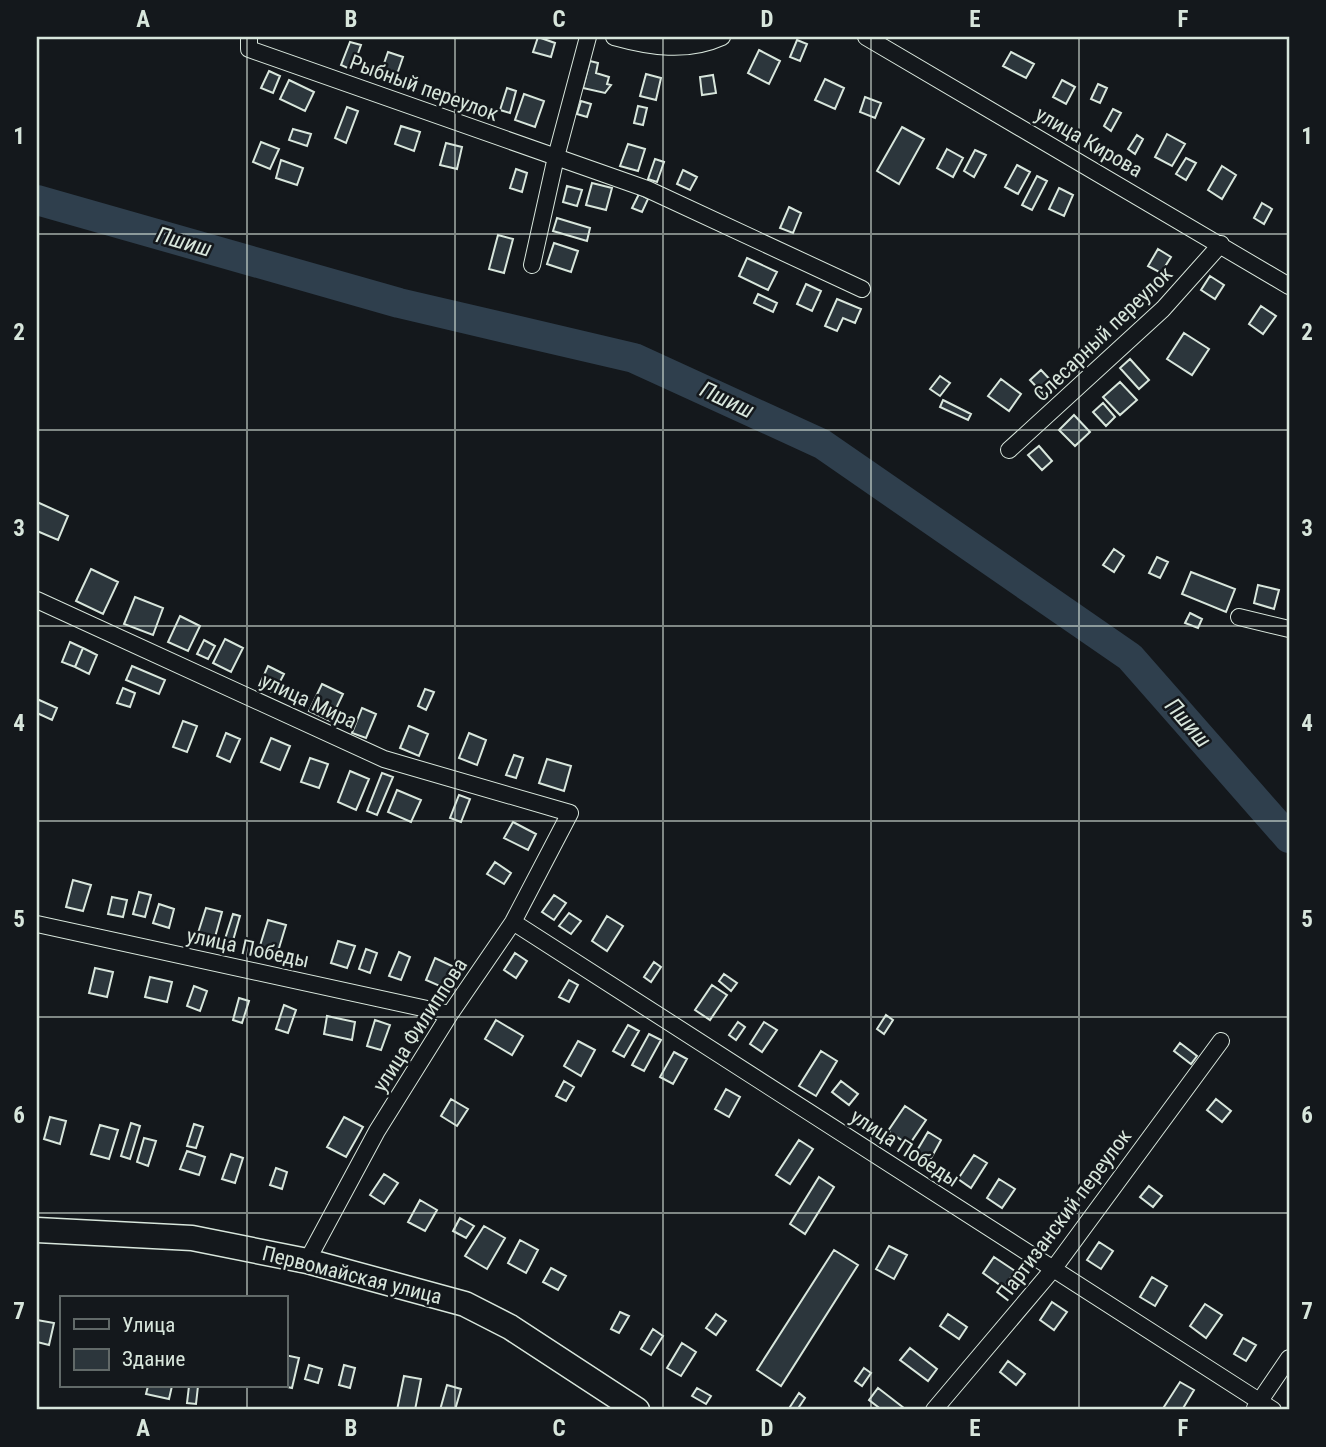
<svg xmlns="http://www.w3.org/2000/svg" width="1326" height="1447" viewBox="0 0 1326 1447" font-family="'Roboto Condensed',sans-serif">
	<style>
		.lines { fill: none; stroke-linecap: round; stroke-linejoin: round }
		.river { stroke: #2f3f4d; stroke-width: 30 }
		.building { fill: #2c363c; stroke: #d8e6dc; stroke-width: 2 }
		.minor-casing { stroke: #d8e6dc; stroke-width: 18 }
		.primary-casing { stroke: #d8e6dc; stroke-width: 27 }
		.minor { stroke: #14181c; stroke-width: 16 }
		.primary { stroke: #14181c; stroke-width: 24 }
		.grid { fill: none; stroke: #d8e6dc; stroke-width: 2; stroke-opacity: 0.55 }
		.labels { text-anchor: middle; dominant-baseline: central; stroke-width: 5; stroke-linejoin: round; paint-order: stroke }
		.street-label { font-size: 21px; fill: #d8e6dc; stroke: #14181c }
		.water-label { font-size: 23px; font-style: italic; fill: #d8e6dc; stroke: #14181c }
		.neatline { fill: none; stroke: #d8e6dc; stroke-width: 2.5 }
		.grid-label { font-size: 23px; text-anchor: middle; font-weight: bold; fill: #d8e6dc }
	</style>
	<rect width="100%" height="100%" fill="#14181c"/>
	<g class="lines">
		<path class="river" d="M37 200 399 303 634 358 822 444 1130 657 1289 838"/>
	</g>
	<path class="building" d="M538 37 555 43 551 57 533 52Z
		M797 40 807 44 800 61 790 57Z
		M350 42 361 45 352 70 341 65Z
		M759 50 780 61 769 84 748 73Z
		M388 52 403 57 394 83 379 78Z
		M1011 52 1034 64 1026 78 1003 66Z
		M590 61 598 63 596 73 609 77 607 84 611 85 605 93 583 88Z
		M269 71 280 76 273 93 261 88Z
		M646 74 661 78 656 100 640 96Z
		M713 75 716 93 702 95 700 77Z
		M825 79 844 88 835 109 815 100Z
		M289 80 314 92 305 111 280 99Z
		M1062 80 1075 87 1066 104 1053 97Z
		M1098 84 1107 88 1100 103 1091 99Z
		M507 88 516 91 510 113 500 110Z
		M524 94 544 101 535 127 515 120Z
		M865 97 881 103 875 118 860 112Z
		M581 101 591 104 587 117 577 114Z
		M638 106 647 108 643 125 634 123Z
		M347 107 358 111 346 143 335 138Z
		M1113 109 1121 113 1111 131 1104 126Z
		M401 126 420 132 414 151 395 144Z
		M902 127 924 139 899 184 877 171Z
		M293 129 311 134 307 146 289 140Z
		M1167 134 1185 144 1172 166 1155 157Z
		M1137 135 1143 139 1135 154 1128 149Z
		M261 142 279 149 270 169 253 162Z
		M446 143 462 147 457 169 440 165Z
		M628 144 645 149 638 171 620 166Z
		M947 149 963 158 953 177 937 168Z
		M975 150 986 155 974 177 964 171Z
		M1186 158 1196 163 1186 180 1176 174Z
		M655 159 664 162 657 182 648 179Z
		M281 160 303 168 297 185 276 178Z
		M1017 165 1030 172 1018 194 1005 187Z
		M1222 166 1236 175 1222 199 1208 190Z
		M516 169 527 173 522 192 510 188Z
		M683 170 697 177 690 190 677 184Z
		M1037 176 1047 181 1032 210 1022 205Z
		M592 183 612 188 606 210 586 205Z
		M567 186 582 190 577 206 563 202Z
		M1059 188 1073 195 1064 216 1049 209Z
		M639 194 648 199 642 212 632 208Z
		M1262 203 1272 209 1264 224 1254 218Z
		M789 207 801 213 793 233 780 228Z
		M557 218 590 228 587 241 553 231Z
		M498 235 513 239 504 273 489 269Z
		M554 243 578 251 571 272 547 264Z
		M1158 249 1171 257 1161 273 1148 266Z
		M747 258 777 272 768 290 739 276Z
		M1210 276 1224 285 1215 299 1201 290Z
		M806 284 821 291 812 311 797 304Z
		M758 294 777 303 773 312 754 303Z
		M837 299 861 309 855 323 843 318 837 331 825 326Z
		M1261 306 1276 316 1263 334 1249 324Z
		M1184 333 1209 349 1192 375 1167 359Z
		M1130 359 1149 380 1139 389 1120 368Z
		M1041 370 1057 387 1046 397 1030 380Z
		M940 376 950 383 940 396 930 389Z
		M1001 379 1021 394 1009 411 988 396Z
		M1120 382 1137 400 1120 415 1103 397Z
		M943 400 971 414 968 420 940 407Z
		M1103 403 1115 417 1106 426 1093 412Z
		M1074 415 1090 432 1075 446 1059 430Z
		M1039 446 1052 461 1042 470 1028 455Z
		M37 502 68 516 58 540 37 531Z
		M1114 549 1124 556 1114 572 1103 565Z
		M1157 557 1168 562 1160 578 1149 573Z
		M91 569 118 582 103 614 76 601Z
		M1191 572 1235 589 1226 612 1182 594Z
		M1258 585 1279 590 1274 609 1254 603Z
		M135 597 163 608 153 635 124 624Z
		M1190 613 1202 619 1198 628 1185 623Z
		M180 616 200 626 188 651 168 642Z
		M225 639 243 648 231 672 213 663Z
		M204 640 215 646 208 659 197 654Z
		M70 642 83 648 75 667 62 662Z
		M83 648 97 655 89 674 75 667Z
		M132 666 165 680 159 694 126 680Z
		M268 666 284 674 274 693 259 686Z
		M322 684 343 694 330 721 309 711Z
		M123 688 135 693 130 707 117 703Z
		M425 689 434 692 426 710 418 706Z
		M37 699 57 708 52 720 37 713Z
		M362 708 376 714 366 738 352 733Z
		M183 721 197 726 187 752 173 747Z
		M409 726 428 734 419 756 400 748Z
		M226 733 240 739 230 762 217 756Z
		M469 733 486 740 477 765 459 758Z
		M271 738 290 746 280 770 261 762Z
		M514 755 523 758 516 778 506 775Z
		M310 758 328 764 319 788 301 782Z
		M547 759 571 766 564 791 539 783Z
		M350 771 369 779 356 810 338 802Z
		M382 773 393 777 377 815 367 811Z
		M397 790 421 800 411 822 388 812Z
		M459 795 470 799 461 822 450 818Z
		M513 822 536 834 528 850 504 838Z
		M495 862 511 873 504 884 487 874Z
		M73 880 91 885 83 911 66 907Z
		M139 892 151 895 145 917 133 914Z
		M554 895 566 903 554 920 542 912Z
		M112 897 127 900 123 917 108 914Z
		M159 904 174 909 169 928 153 923Z
		M206 908 222 912 215 937 198 933Z
		M569 913 581 921 571 934 559 926Z
		M233 914 240 916 232 944 224 942Z
		M607 916 623 926 607 951 592 941Z
		M268 920 286 925 276 958 258 952Z
		M338 941 355 946 347 968 331 963Z
		M366 949 377 953 370 973 359 969Z
		M399 952 410 957 401 980 389 976Z
		M515 953 527 961 516 978 504 970Z
		M435 958 452 966 442 987 426 980Z
		M654 962 661 967 651 982 644 977Z
		M95 968 113 972 107 997 89 993Z
		M724 974 737 983 731 991 719 981Z
		M150 977 172 982 167 1002 145 997Z
		M569 980 578 985 569 1002 559 997Z
		M712 985 727 995 710 1020 695 1010Z
		M194 986 207 991 200 1011 187 1006Z
		M239 998 249 1001 242 1023 233 1020Z
		M284 1005 296 1010 288 1033 276 1029Z
		M886 1015 893 1020 884 1034 877 1029Z
		M327 1016 355 1022 352 1040 324 1034Z
		M375 1020 390 1025 381 1050 367 1046Z
		M496 1020 523 1036 512 1055 485 1039Z
		M738 1022 745 1027 736 1040 729 1035Z
		M764 1022 777 1030 762 1052 750 1044Z
		M628 1025 639 1031 624 1057 613 1051Z
		M649 1034 661 1040 644 1071 632 1065Z
		M578 1041 595 1050 581 1076 564 1066Z
		M1180 1043 1197 1056 1191 1064 1174 1051Z
		M821 1051 837 1061 816 1096 799 1086Z
		M674 1052 687 1059 673 1084 660 1077Z
		M564 1081 574 1087 566 1101 556 1096Z
		M841 1081 858 1094 849 1105 832 1092Z
		M726 1089 740 1097 729 1117 715 1109Z
		M451 1099 468 1109 457 1126 441 1116Z
		M1216 1099 1231 1111 1222 1122 1207 1110Z
		M905 1106 926 1120 909 1145 888 1131Z
		M50 1117 66 1121 60 1144 44 1139Z
		M344 1117 363 1127 346 1157 327 1147Z
		M131 1123 140 1126 130 1159 121 1156Z
		M194 1124 203 1127 196 1148 187 1146Z
		M100 1125 118 1130 109 1159 91 1154Z
		M928 1132 941 1140 929 1162 915 1154Z
		M144 1138 156 1141 148 1166 137 1162Z
		M799 1140 813 1149 790 1184 776 1175Z
		M187 1151 205 1157 199 1175 180 1169Z
		M231 1154 243 1158 235 1183 222 1179Z
		M974 1155 987 1163 971 1188 958 1179Z
		M276 1168 287 1172 282 1189 270 1185Z
		M384 1174 398 1183 384 1204 370 1195Z
		M819 1177 834 1187 805 1234 790 1224Z
		M999 1179 1015 1189 1002 1208 987 1198Z
		M1149 1186 1162 1196 1153 1207 1140 1197Z
		M420 1200 437 1210 425 1231 408 1222Z
		M460 1218 474 1226 466 1238 453 1231Z
		M484 1226 505 1238 487 1269 465 1256Z
		M520 1240 538 1250 526 1273 508 1263Z
		M1099 1242 1113 1251 1101 1269 1087 1260Z
		M889 1246 907 1255 894 1279 876 1269Z
		M834 1250 858 1265 781 1386 757 1370Z
		M994 1257 1015 1271 1004 1288 983 1273Z
		M551 1268 566 1276 558 1290 543 1282Z
		M1152 1277 1167 1286 1155 1306 1140 1297Z
		M1052 1302 1067 1312 1054 1330 1040 1320Z
		M1205 1304 1222 1315 1206 1338 1190 1326Z
		M620 1312 629 1316 619 1333 611 1329Z
		M716 1314 726 1321 716 1335 706 1328Z
		M948 1314 967 1327 959 1339 940 1326Z
		M37 1320 54 1323 49 1345 37 1342Z
		M653 1329 663 1336 651 1355 641 1349Z
		M1243 1338 1256 1345 1246 1361 1234 1354Z
		M682 1343 696 1352 681 1376 667 1368Z
		M910 1348 937 1369 928 1381 900 1360Z
		M285 1355 299 1358 292 1388 283 1386H285Z
		M1008 1361 1025 1374 1016 1385 1000 1372Z
		M309 1365 322 1369 318 1383 305 1379Z
		M344 1365 355 1368 350 1388 339 1385Z
		M864 1368 871 1373 862 1386 855 1381Z
		M404 1376 421 1379 415 1410H397Z
		M1180 1382 1194 1390 1182 1410H1162Z
		M447 1385 461 1389 455 1410H440Z
		M148 1386H172L169 1399 146 1394Z
		M189 1386H198L196 1404 187 1403Z
		M697 1388 711 1396 706 1404 692 1396Z
		M878 1388 904 1408 902 1410H882L869 1400Z
		M799 1393 805 1398 797 1410H788Z"/>
	<g class="lines">
		<defs>
			<path id="minor" d="M249 37V49L647 189 862 289
				M614 37C650 47 687 53 722 37
				M866 37 1289 286
				M532 265 556 157 588 37
				M1009 450 1163 309 1221 244
				M37 600 384 759 570 813 513 922 450 1014 377 1131 307 1261
				M1239 617 1289 629
				M513 922 1273 1410
				M37 924 450 1014
				M1255 1408 1289 1358
				M934 1410 1054 1268 1221 1041"/>
			<path id="primary" d="M37 1230 192 1238 307 1261 465 1304 510 1327 637 1410"/>
		</defs>
		<use href="#minor" class="minor-casing"/>
		<use href="#primary" class="primary-casing"/>
		<use href="#minor" class="minor"/>
		<use href="#primary" class="primary"/>
	</g>
	<path class="grid" d="M247 37V1298M455 37V1410M663 37V1410M871 37V1410M1079 37V1410M37 234H1289M37 430H1289M37 626H1289M37 821H1289M37 1017H1289M37 1213H1289M247 1386V1410"/>
	<g class="labels">
		<g class="street-label">
			<text transform="translate(424 88) rotate(20)">Рыбный переулок</text>
			<text transform="translate(1089 142) rotate(30)">улица Кирова</text>
			<text transform="translate(1103 334) rotate(-44)">Слесарный переулок</text>
			<text transform="translate(309 701) rotate(25)">улица Мира</text>
			<text transform="translate(248 948) rotate(12)">улица Победы</text>
			<text transform="translate(420 1025) rotate(-57)">улица Филиппова</text>
			<text transform="translate(905 1148) rotate(33)">улица Победы</text>
			<text transform="translate(1064 1215) rotate(-53)">Партизанский переулок</text>
			<text transform="translate(352 1275) rotate(14)">Первомайская улица</text>
		</g>
		<g class="water-label">
			<text transform="translate(184 242) rotate(16)">Пшиш</text>
			<text transform="translate(727 400) rotate(25)">Пшиш</text>
			<text transform="translate(1188 723) rotate(49)">Пшиш</text>
		</g>
	</g>
	<rect width="1326" height="1447" fill="none" stroke="#14181c" stroke-width="77"/>
	<rect x="60" y="1296" width="228" height="91" fill="#14181c" stroke="#626a69" stroke-width="2"/>
	<rect x="74" y="1319" width="35" height="10" fill="#14181c" stroke="#626a69" stroke-width="2"/>
	<text x="122" y="1332" font-size="21" fill="#d8e6dc">Улица</text>
	<rect x="74" y="1349" width="35" height="21" fill="#2c363c" stroke="#626a69" stroke-width="2"/>
	<text x="122" y="1366" font-size="21" fill="#d8e6dc">Здание</text>
	<rect x="38" y="38" width="1250" height="1370" class="neatline"/>
	<g class="grid-label">
		<text x="143" y="27">A</text>
		<text x="351" y="27">B</text>
		<text x="559" y="27">C</text>
		<text x="767" y="27">D</text>
		<text x="975" y="27">E</text>
		<text x="1183" y="27">F</text>
		<text x="19" y="144">1</text>
		<text x="1307" y="144">1</text>
		<text x="19" y="340">2</text>
		<text x="1307" y="340">2</text>
		<text x="19" y="536">3</text>
		<text x="1307" y="536">3</text>
		<text x="19" y="731">4</text>
		<text x="1307" y="731">4</text>
		<text x="19" y="927">5</text>
		<text x="1307" y="927">5</text>
		<text x="19" y="1123">6</text>
		<text x="1307" y="1123">6</text>
		<text x="19" y="1319">7</text>
		<text x="1307" y="1319">7</text>
		<text x="143" y="1436">A</text>
		<text x="351" y="1436">B</text>
		<text x="559" y="1436">C</text>
		<text x="767" y="1436">D</text>
		<text x="975" y="1436">E</text>
		<text x="1183" y="1436">F</text>
	</g>
</svg>
